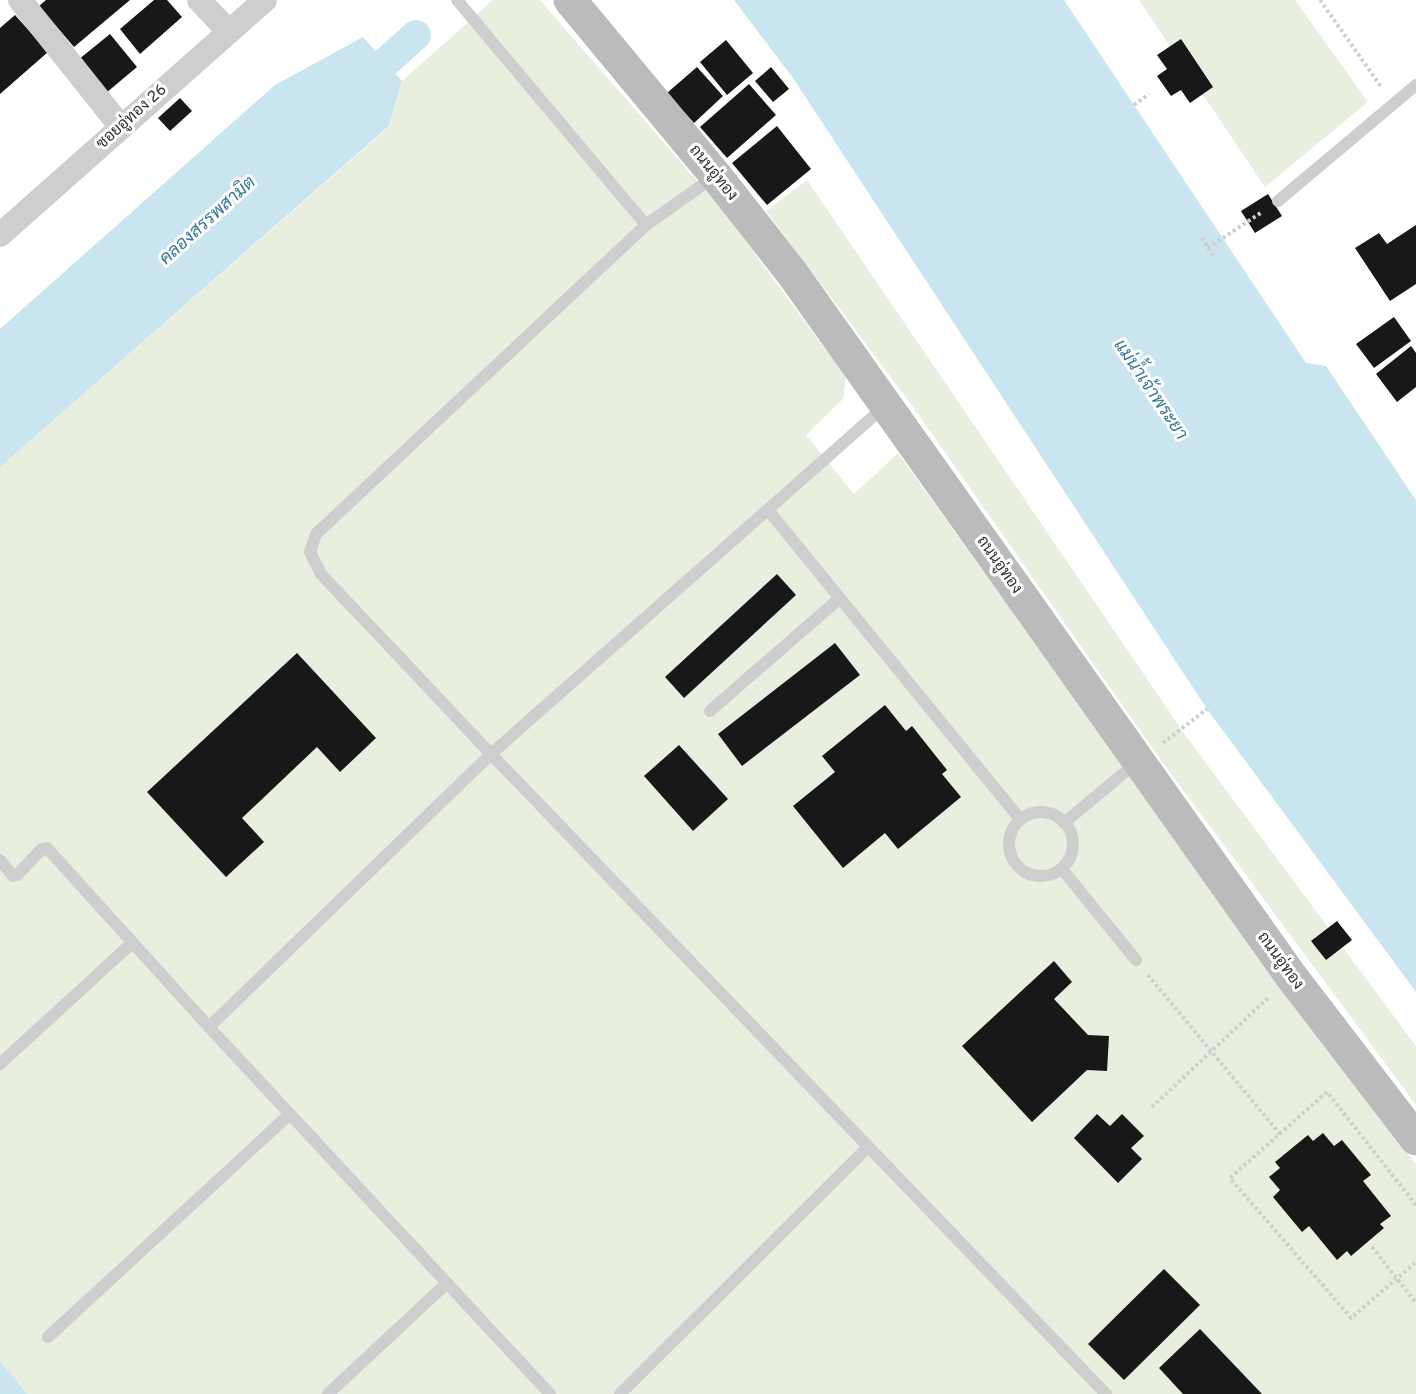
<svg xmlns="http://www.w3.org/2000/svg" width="1416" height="1394" viewBox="0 0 1416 1394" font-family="Overpass,Sarabun,sans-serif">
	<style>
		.green { fill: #e9efde }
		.water { fill: #c9e5ef }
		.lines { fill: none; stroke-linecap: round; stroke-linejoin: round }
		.canal { stroke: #c9e5ef; stroke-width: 30 }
		.building { fill: #181818 }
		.path { stroke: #cecece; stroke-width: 4; stroke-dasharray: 3 3; stroke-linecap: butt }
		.service { stroke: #cecece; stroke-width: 12 }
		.minor { stroke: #cecece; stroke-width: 24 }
		.secondary { stroke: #bbb; stroke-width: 33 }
		.labels { text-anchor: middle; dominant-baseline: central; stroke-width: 6; stroke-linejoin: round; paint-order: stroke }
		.street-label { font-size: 16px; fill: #313131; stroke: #fff }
		.water-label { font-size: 18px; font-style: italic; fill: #357a94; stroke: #fff }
	</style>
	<rect width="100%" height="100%" fill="#fff"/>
	<path class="green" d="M493 0H540L724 212 846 377 843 399 806 435 854 494 898 453 1281 986 1416 1164V1394H27L0 1361V467L389 127 402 81Z
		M1139 0H1295L1368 102 1265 187Z
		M807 180 1186 736 1416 1046V1105L1158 756 913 407 766 211Z"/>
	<path class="water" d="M734 0H1064L1306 363 1326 366 1416 500V992L1207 709 793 78Z
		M363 37 402 81 389 126 0 467V329L275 85Z
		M0 1361 27 1394H0Z"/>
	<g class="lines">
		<path class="canal" d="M356 89 416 35"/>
	</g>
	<path class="building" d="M46 0H130L74 47 39 6Z
		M154 0H167L182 17 140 54 120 29Z
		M15 15 48 52 0 94V28Z
		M110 34 137 67 106 93 78 60Z
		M1181 39 1213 87 1190 103 1181 90 1171 96 1157 76 1167 69 1157 55Z
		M726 40 753 73 727 95 700 62Z
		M697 67 723 96 694 123 667 93Z
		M771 67 789 89 773 102 755 81Z
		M749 84 776 115 727 158 700 127Z
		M180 98 192 111 170 131 158 118Z
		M777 126 811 169 767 205 732 163Z
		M1268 194 1282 216 1255 233 1241 211Z
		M1416 225V284L1390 301 1355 248 1379 233 1387 244Z
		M1394 317 1411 341 1374 368 1356 344Z
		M1411 346 1416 353V387L1397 402 1376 374Z
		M777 574 796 595 684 698 665 677Z
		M835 643 860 675 742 766 718 734Z
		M297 653 376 738 340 772 317 747 242 818 264 842 226 877 147 792Z
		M885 705 906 731 912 726 947 770 942 774 961 797 898 849 885 833 843 868 793 806 835 772 822 756Z
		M679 745 728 799 693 831 644 776Z
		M1337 921 1352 940 1326 960 1311 941Z
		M1054 961 1072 982 1054 999 1088 1035 1109 1036 1107 1071 1087 1070 1032 1122 962 1046Z
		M1097 1114 1110 1126 1122 1114 1144 1136 1131 1148 1142 1159 1118 1183 1074 1138Z
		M1323 1133 1334 1146 1342 1140 1371 1175 1363 1181 1391 1216 1380 1224 1384 1228 1351 1256 1347 1251 1337 1260 1309 1226 1302 1232 1273 1197 1280 1190 1269 1177 1280 1168 1275 1162 1308 1135 1313 1141Z
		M1164 1269 1200 1305 1124 1380 1088 1344Z
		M1200 1329 1262 1394H1183L1159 1368Z"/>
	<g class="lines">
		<path class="path" d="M1320 0 1382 88
			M1134 105 1149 94
			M1202 238 1213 256
			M1208 248 1262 212
			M1163 743 1207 709
			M1148 975 1280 1134
			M1152 1107 1268 998
			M1416 1205 1327 1092 1230 1178 1351 1318 1416 1262
			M1372 1247 1416 1303"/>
		<path class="service" d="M457 0 646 225
			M715 176 646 225 316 534 310 552 321 574 491 754 1106 1394
			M1278 201 1416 85
			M768 510 1020 819
			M710 711 840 598
			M1009 844a32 32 0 1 1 64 0a32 32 0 1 1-64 0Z
			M1064 823 1137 762
			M0 860 13 876 17 875 41 850 47 848 209 1027 550 1394
			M1062 869 1136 960
			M209 1027 491 754 885 406
			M0 1064 132 943
			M48 1337 290 1114
			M328 1394 447 1283
			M620 1394 868 1147"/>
		<path class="minor" d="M20 0 121 127
			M199 0 229 32
			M0 235 265 0"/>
		<path class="secondary" d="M570 0 716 176 792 273 1291 976 1416 1139"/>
	</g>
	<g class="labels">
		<g class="street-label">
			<text transform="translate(132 117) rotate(-42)">ซอยอู่ทอง 26</text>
			<text transform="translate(713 173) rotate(51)">ถนนอู่ทอง</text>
			<text transform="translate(999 565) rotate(55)">ถนนอู่ทอง</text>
			<text transform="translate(1280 961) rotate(54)">ถนนอู่ทอง</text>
		</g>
		<g class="water-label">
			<text transform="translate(208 221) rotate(-42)">คลองสรรพสามิต</text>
			<text transform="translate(1150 390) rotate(56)">แม่น้ำเจ้าพระยา</text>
		</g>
	</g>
</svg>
